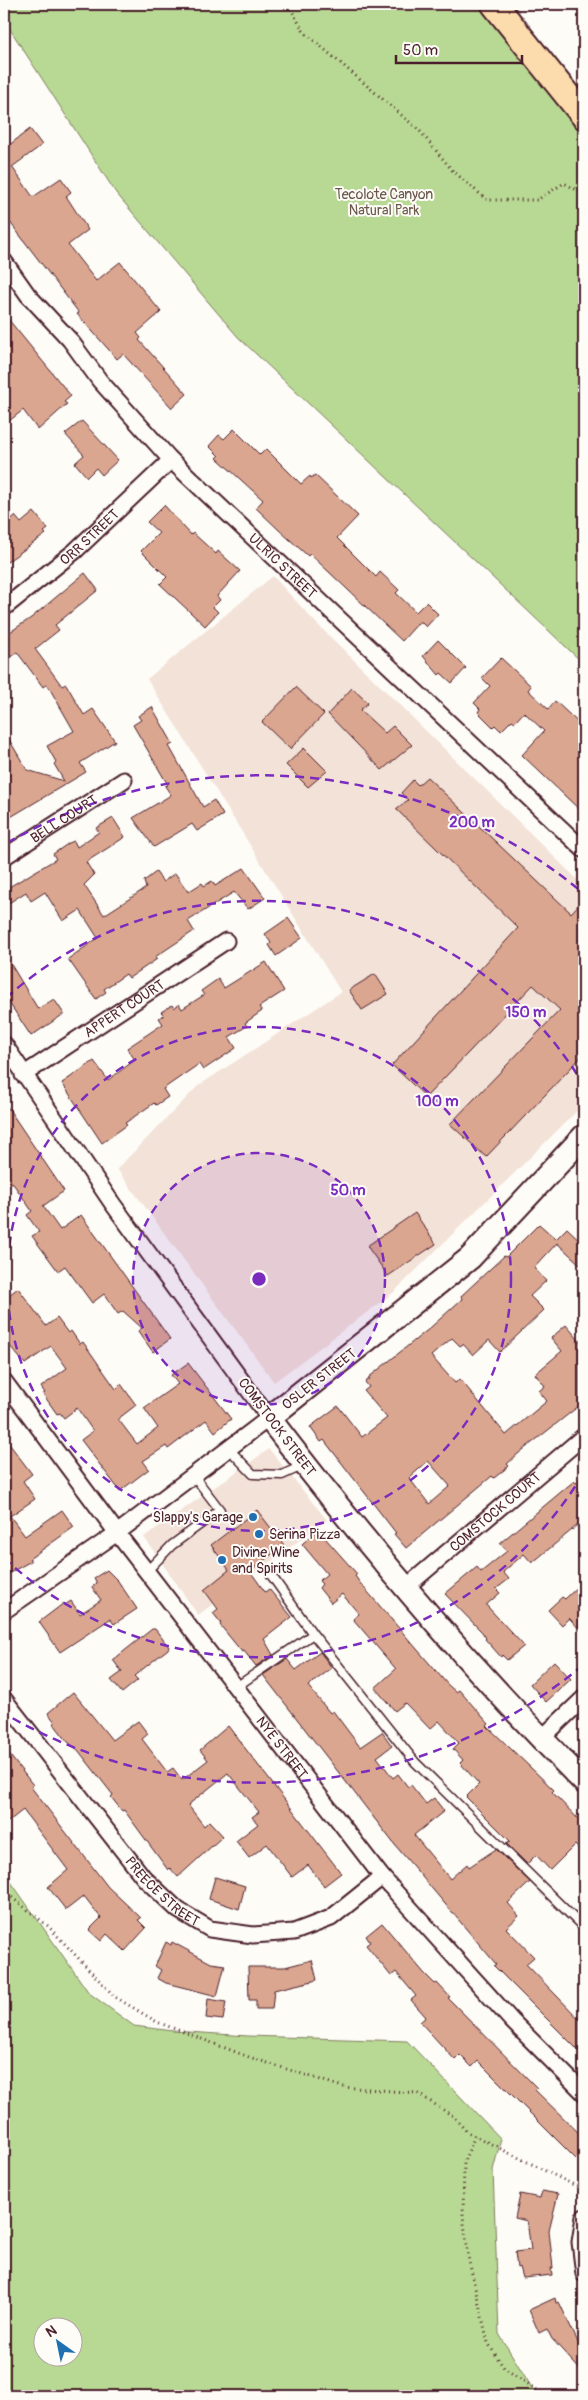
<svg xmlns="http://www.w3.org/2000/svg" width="588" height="2400" viewBox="0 0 588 2400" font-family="Pangolin,sans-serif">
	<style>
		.built { fill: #f3e2d8 }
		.green { fill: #b8d993; stroke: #817c5f; fill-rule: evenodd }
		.building { fill: #dba690; stroke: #4a1f2b; fill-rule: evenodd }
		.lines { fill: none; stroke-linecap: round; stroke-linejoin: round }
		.lane-casing { stroke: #4a1f2b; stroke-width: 11 }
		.street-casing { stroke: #4a1f2b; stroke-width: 19 }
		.secondary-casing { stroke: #4a1f2b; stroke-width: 26 }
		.primary-casing { stroke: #4a1f2b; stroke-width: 29 }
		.path { stroke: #4a1f2b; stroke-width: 3; stroke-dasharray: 1 4; stroke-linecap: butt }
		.lane { stroke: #fdfcf7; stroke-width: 8 }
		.street { stroke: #fdfcf7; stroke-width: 15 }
		.secondary { stroke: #fdfcf7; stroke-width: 22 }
		.primary { stroke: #fcdcac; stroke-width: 25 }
		.ring { fill: none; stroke: #7b2cbf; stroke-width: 2.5; stroke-dasharray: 9 6 }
		.poi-dot { fill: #1f6fb2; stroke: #fdfcf7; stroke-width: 2 }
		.labels { text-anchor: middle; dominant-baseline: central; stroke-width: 4; stroke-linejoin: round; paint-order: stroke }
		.park-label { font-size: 14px; fill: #6b574a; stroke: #fdfcf7 }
		.street-label { font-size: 14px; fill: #4a1f2b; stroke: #fdfcf7 }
		.poi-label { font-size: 14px; fill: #4a1f2b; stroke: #fdfcf7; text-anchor: start }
		.centre { fill: #7b2cbf; stroke: #fdfcf7; stroke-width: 2.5 }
		.ring-label { font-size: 15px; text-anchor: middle; font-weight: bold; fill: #7b2cbf; stroke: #fdfcf7; stroke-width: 4; stroke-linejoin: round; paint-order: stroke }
	</style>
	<rect width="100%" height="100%" fill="#fdfcf7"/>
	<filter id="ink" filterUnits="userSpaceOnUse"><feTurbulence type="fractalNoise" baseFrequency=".02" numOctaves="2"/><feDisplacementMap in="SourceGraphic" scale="10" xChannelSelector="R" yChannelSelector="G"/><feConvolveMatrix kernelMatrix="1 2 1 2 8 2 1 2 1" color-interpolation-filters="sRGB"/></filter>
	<g filter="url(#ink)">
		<path class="built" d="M273 576 315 622 584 886V1104L394 1292 274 1382 117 1169 198 1086 341 992 147 679Z
			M269 1449 327 1520 198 1615 144 1537Z"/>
		<path class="green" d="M4 4H478L584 132V664L238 337 116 193 4 20Z
			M4 1872 89 1993 134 2026 173 2031 248 2036 407 2041 501 2139 493 2170 499 2334 537 2396H4ZM42 2328H72V2358H42Z"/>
		<path class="building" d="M30 129 42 145 12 167 33 197 61 178 71 192 66 196 88 230 68 245 96 281 120 262 161 312 137 333 141 338 139 340 187 394 172 408 123 354 117 359 77 314 79 313 9 221 4 225V149Z
			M4 314 71 396 64 402 67 404 38 430 23 410 4 425Z
			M82 421 118 460 102 475 96 468 87 477 75 463 84 455 65 434Z
			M234 429 260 455 266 449 301 484 310 476 311 478 315 475 358 516 337 538 376 577 380 572 399 590 396 593 416 612 426 602 438 614 426 627 420 621 402 641 310 554 308 556 279 530 256 508 263 500 217 458 219 456 209 446 219 435 224 439Z
			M164 505 191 535 193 533 216 554 218 551 240 571 217 596 220 600 213 607 218 612 205 626 160 584 167 577 141 551 159 533 147 522Z
			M34 512 48 529 44 532 46 534 4 564V525L15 516 21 523Z
			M85 573 98 590 55 625 59 630 35 649 62 686 66 684 84 715 93 709 115 741 80 763 86 772 4 821V731L27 770 64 781 54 764 56 762 47 746 74 731 47 684 43 687 17 652 4 662V636L31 618Z
			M438 640 466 668 452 683 441 673 439 675 423 656Z
			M501 658 531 686 528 690 548 709 555 701 584 728V774L578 781 584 787V814L522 755 544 731 524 712 515 722 512 720 501 731 495 725 493 727 478 712 480 709 474 703 490 686 482 678Z
			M296 687 324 714 290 749 262 722Z
			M352 688 368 703 360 710 385 733 393 726 412 745 382 770 328 714Z
			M152 707 173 744 169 746 203 807 214 800 223 815 197 831 192 824 154 847 133 818 171 795 165 786 168 785 133 725 141 720 138 716Z
			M304 748 327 771 308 787 286 765Z
			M427 777 571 913 584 899V1054L486 1157 450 1124 560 1010 533 985 426 1097 392 1065 518 928 396 809 408 800 401 793 413 780 418 785Z
			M113 818 125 837 86 862 94 875 84 885 104 915 146 888 144 881 156 872 163 882 175 873 188 892 202 883 204 886 212 881 215 886 244 868 265 898 248 909 234 892 188 921 194 931 155 957 157 959 129 978 126 974 104 989 106 992 96 999 68 959 98 938 80 910 63 921 45 892 31 901 26 892 4 906V890L56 859 53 854 69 843 74 841 77 847 99 832 96 828Z
			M288 918 302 938 276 956 269 945 271 943 265 934Z
			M4 953 38 1009 54 999 64 1014 31 1036 4 995Z
			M266 962 284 991 259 1007 262 1011 245 1023 247 1026 229 1037 236 1048 203 1070 199 1064 163 1089 168 1097 156 1105 154 1103 125 1123 127 1125 102 1143 62 1083 94 1061 108 1080 135 1060 127 1048 163 1024 159 1018 164 1015 161 1012 172 1005 174 1008 179 1004 182 1009 204 995 201 991 218 979 224 988Z
			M375 974 388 994 362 1010 349 990Z
			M4 1102 64 1191 43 1206 60 1230 81 1215 170 1339 153 1352 138 1331 142 1328 123 1311 118 1314 104 1294 92 1303 65 1266 58 1271 32 1236 39 1232 27 1215 32 1211 12 1182 4 1188Z
			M415 1213 436 1244 388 1276 367 1246Z
			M539 1224 556 1239 567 1228 584 1244V1268L557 1243 534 1268 546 1281 530 1296 544 1310 500 1352 489 1340 473 1355 463 1344 460 1346 452 1338 431 1356 455 1383 460 1379 506 1435 547 1401 539 1391 545 1386 535 1374 562 1351 551 1338 566 1325 584 1346V1402L519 1453 507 1464 509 1466 494 1478 492 1476 406 1548 394 1534 396 1533 327 1444 324 1440 321 1442 310 1427 338 1406 362 1437 387 1418 364 1391 369 1387 365 1382 370 1379 368 1378 430 1328 462 1299 461 1296 504 1256 506 1257ZM428 1461 450 1486 429 1504 409 1478Z
			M18 1288 46 1326 57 1318 68 1333 71 1331 80 1344 83 1342 116 1389 121 1384 136 1405 118 1419 137 1444 158 1428 144 1408 178 1384 171 1375 188 1363 231 1419 215 1432 206 1420 168 1449 166 1446 143 1461 149 1469 120 1491 81 1440 93 1431 77 1408 64 1418 60 1413 57 1414 43 1394 45 1393 41 1387 67 1368 51 1346 25 1364 4 1339V1299Z
			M4 1437 32 1474 23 1481 35 1499 10 1516 25 1536 62 1510 74 1527 29 1559 31 1561 4 1576Z
			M584 1475V1520L532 1563 524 1554 503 1572 509 1579 496 1589 500 1593 486 1605 524 1646 507 1660 502 1655 501 1657 485 1639 486 1638 482 1632 445 1594 477 1567 481 1572 507 1551 500 1543 574 1481 576 1483Z
			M257 1510 284 1545 250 1571 265 1592 269 1589 292 1617 264 1639 273 1655 256 1666 244 1651 242 1652 220 1625 221 1623 213 1613 218 1609 204 1590 229 1570 211 1545Z
			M318 1530 357 1574 355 1576 360 1583 448 1685 456 1692 459 1690 489 1724 487 1726 554 1790 552 1792 584 1825V1854L575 1845 550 1870 536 1855 527 1864 506 1843 510 1841 466 1797 479 1784 460 1763 463 1760 453 1749 459 1743 439 1721 430 1729 405 1703 395 1711 375 1688 396 1669 353 1619 359 1614 342 1594 331 1603 319 1588 322 1584 319 1581 327 1574 302 1544Z
			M107 1570 118 1581 137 1609 114 1624 110 1619 60 1652 39 1622 64 1603 65 1605 71 1601 80 1614 101 1600 92 1587 97 1583 94 1578Z
			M584 1581V1634L569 1618 562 1625 548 1610 562 1597 565 1599Z
			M152 1629H155L169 1647 168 1649 134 1676 138 1680 122 1693 111 1680 122 1672 113 1660Z
			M320 1652 332 1668 308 1686 330 1713 333 1711 360 1747 382 1732 392 1746 377 1757 393 1778 398 1774 408 1787 411 1785 426 1804 434 1798 444 1811 414 1835 450 1879 467 1864 469 1867 496 1849 530 1882 508 1903 519 1916 506 1928 534 1957 526 1964 584 2024V2056L494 1966 496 1964 395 1845 263 1675 287 1659 296 1670Z
			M554 1661 571 1679 546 1702 530 1684Z
			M73 1692 112 1740 138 1721 148 1734 142 1739 167 1772 173 1768 182 1780 208 1760 200 1750 228 1726 341 1873 324 1886 308 1865 292 1877 267 1844 249 1858 236 1841 258 1824 252 1817 259 1812 228 1773 188 1805 204 1826 209 1821 223 1836 178 1877 170 1868 168 1870 124 1810 122 1811 111 1797 113 1795 78 1750 68 1742 54 1724 55 1722 48 1713Z
			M4 1748 33 1785 31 1787 34 1791 108 1887 141 1918 138 1920 146 1928 125 1951 107 1934 101 1941 89 1930 101 1918 84 1896 66 1910 48 1887 68 1870 23 1810 4 1825Z
			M215 1877 245 1886 239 1909 209 1899Z
			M382 1923 424 1973 435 1984 437 1983 450 1997 448 1998 537 2088 535 2090 584 2138V2151L576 2159 478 2061 472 2067 460 2055 455 2060 420 2022 426 2017 411 2000 416 1996 396 1972 391 1976 366 1945 370 1942 366 1936Z
			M166 1942 171 1945 172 1942 211 1963 225 1965 217 1996 166 1983 157 1978 161 1970 155 1966Z
			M312 1960 317 1980 274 1990 272 2009H256V2000H249L248 1967H285Z
			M208 1999 226 2002 223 2020 206 2018Z
			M542 2191 558 2194 549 2231 553 2268H551L552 2275 523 2278 520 2267 517 2268 515 2252 531 2250 527 2221 515 2218 520 2194 540 2198Z
			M555 2298 556 2303 559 2302 584 2355V2374L552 2339 547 2329 539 2333 529 2310Z"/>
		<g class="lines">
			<defs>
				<path id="lane" d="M229 1449 253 1474 282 1475 302 1466
					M147 1571 172 1545 220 1510 194 1476
					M271 1575 313 1634
					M236 1687 313 1634 415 1762 584 1928"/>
				<g id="street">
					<path id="s1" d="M4 261 28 295 70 340 100 381 171 460 584 850"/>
					<path id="s2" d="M4 608 75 551 171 460"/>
					<path id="s3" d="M4 857 124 780"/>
					<path d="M4 1044 112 1203 269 1418 117 1533 4 1611"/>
					<path id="s4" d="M23 1075 226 941"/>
					<path id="s5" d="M4 1381 117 1533 382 1877 512 2021 584 2093"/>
					<path id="s6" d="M405 1588 584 1436"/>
					<path id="s7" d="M4 1699 144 1878 178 1910 210 1929 253 1935 294 1932 331 1918 382 1877"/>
					<path d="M541 1739 584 1698"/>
					<path d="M584 2217 580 2242 584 2274"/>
				</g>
				<path id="secondary" d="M584 1136 470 1258 269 1418C367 1546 470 1668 584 1782"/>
				<path id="primary" d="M494 4 584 116"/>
			</defs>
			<use href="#lane" class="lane-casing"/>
			<use href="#street" class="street-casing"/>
			<use href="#secondary" class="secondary-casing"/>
			<use href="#primary" class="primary-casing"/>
			<path class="path" d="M288 4 304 32 419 130 452 170 487 200H537L564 183 584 194
				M4 1891 48 1926 115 1997 157 2022 249 2057 343 2087 417 2093 453 2116 467 2132 584 2190
				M475 2136 464 2161 463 2216 469 2261 488 2343 504 2368 546 2396"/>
			<use href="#lane" class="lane"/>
			<use href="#street" class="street"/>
			<use href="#secondary" class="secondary"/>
			<use href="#primary" class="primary"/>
		</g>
	</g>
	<circle cx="259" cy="1279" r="126" fill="#7b2cbf" fill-opacity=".12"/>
	<g class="ring">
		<circle cx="259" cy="1279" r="126"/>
		<circle cx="259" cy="1279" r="252"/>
		<path d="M583 1474A378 378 0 0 1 6 1560M6 998A378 378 0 0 1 583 1084"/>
		<path d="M583 1665A504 504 0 0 1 7 1715M7 843A504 504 0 0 1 583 893"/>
	</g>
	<g class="poi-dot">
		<circle cx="253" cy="1517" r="5"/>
		<circle cx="259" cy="1534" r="5"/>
		<circle cx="222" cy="1560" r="5"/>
	</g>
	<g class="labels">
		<g class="park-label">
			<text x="384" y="194">Tecolote Canyon<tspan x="384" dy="16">Natural Park</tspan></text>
		</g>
		<g class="street-label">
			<text stroke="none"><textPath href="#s2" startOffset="111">ORR STREET</textPath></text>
			<text stroke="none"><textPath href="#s1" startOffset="414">ULRIC STREET</textPath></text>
			<text stroke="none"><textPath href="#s3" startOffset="71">BELL COURT</textPath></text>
			<text stroke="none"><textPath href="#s4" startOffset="121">APPERT COURT</textPath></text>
			<text transform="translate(319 1379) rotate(-38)">OSLER STREET</text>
			<text transform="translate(277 1427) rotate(53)">COMSTOCK STREET</text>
			<text stroke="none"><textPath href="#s6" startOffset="118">COMSTOCK COURT</textPath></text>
			<text stroke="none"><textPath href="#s5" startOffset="460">NYE STREET</textPath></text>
			<text stroke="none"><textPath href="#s7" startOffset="250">PREECE STREET</textPath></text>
		</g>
		<g class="poi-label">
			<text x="243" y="1517" text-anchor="end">Slappy's Garage</text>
			<text x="269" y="1534">Serina Pizza</text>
			<text x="232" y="1552">Divine Wine<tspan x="232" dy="16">and Spirits</tspan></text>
		</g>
	</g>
	<circle cx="259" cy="1279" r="8" class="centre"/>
	<g class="ring-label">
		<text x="472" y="827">200 m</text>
		<text x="526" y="1017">150 m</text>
		<text x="437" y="1106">100 m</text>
		<text x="348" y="1195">50 m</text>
	</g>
	<rect width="588" height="2400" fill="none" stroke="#fdfcf7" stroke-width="20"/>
	<rect x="10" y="10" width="568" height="2380" fill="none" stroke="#4a1f2b" stroke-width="2" filter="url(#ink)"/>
	<g transform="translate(58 2342) rotate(327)"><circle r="24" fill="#fdfcf7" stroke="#b5a4a5"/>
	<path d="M0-4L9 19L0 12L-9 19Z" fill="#1f6fb2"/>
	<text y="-8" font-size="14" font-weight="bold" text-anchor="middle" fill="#4a1f2b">N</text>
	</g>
	<path d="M396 55v8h126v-8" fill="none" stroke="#4a1f2b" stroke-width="2.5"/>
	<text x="403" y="55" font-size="15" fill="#4a1f2b" stroke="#fdfcf7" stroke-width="4" paint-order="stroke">50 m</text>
</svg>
